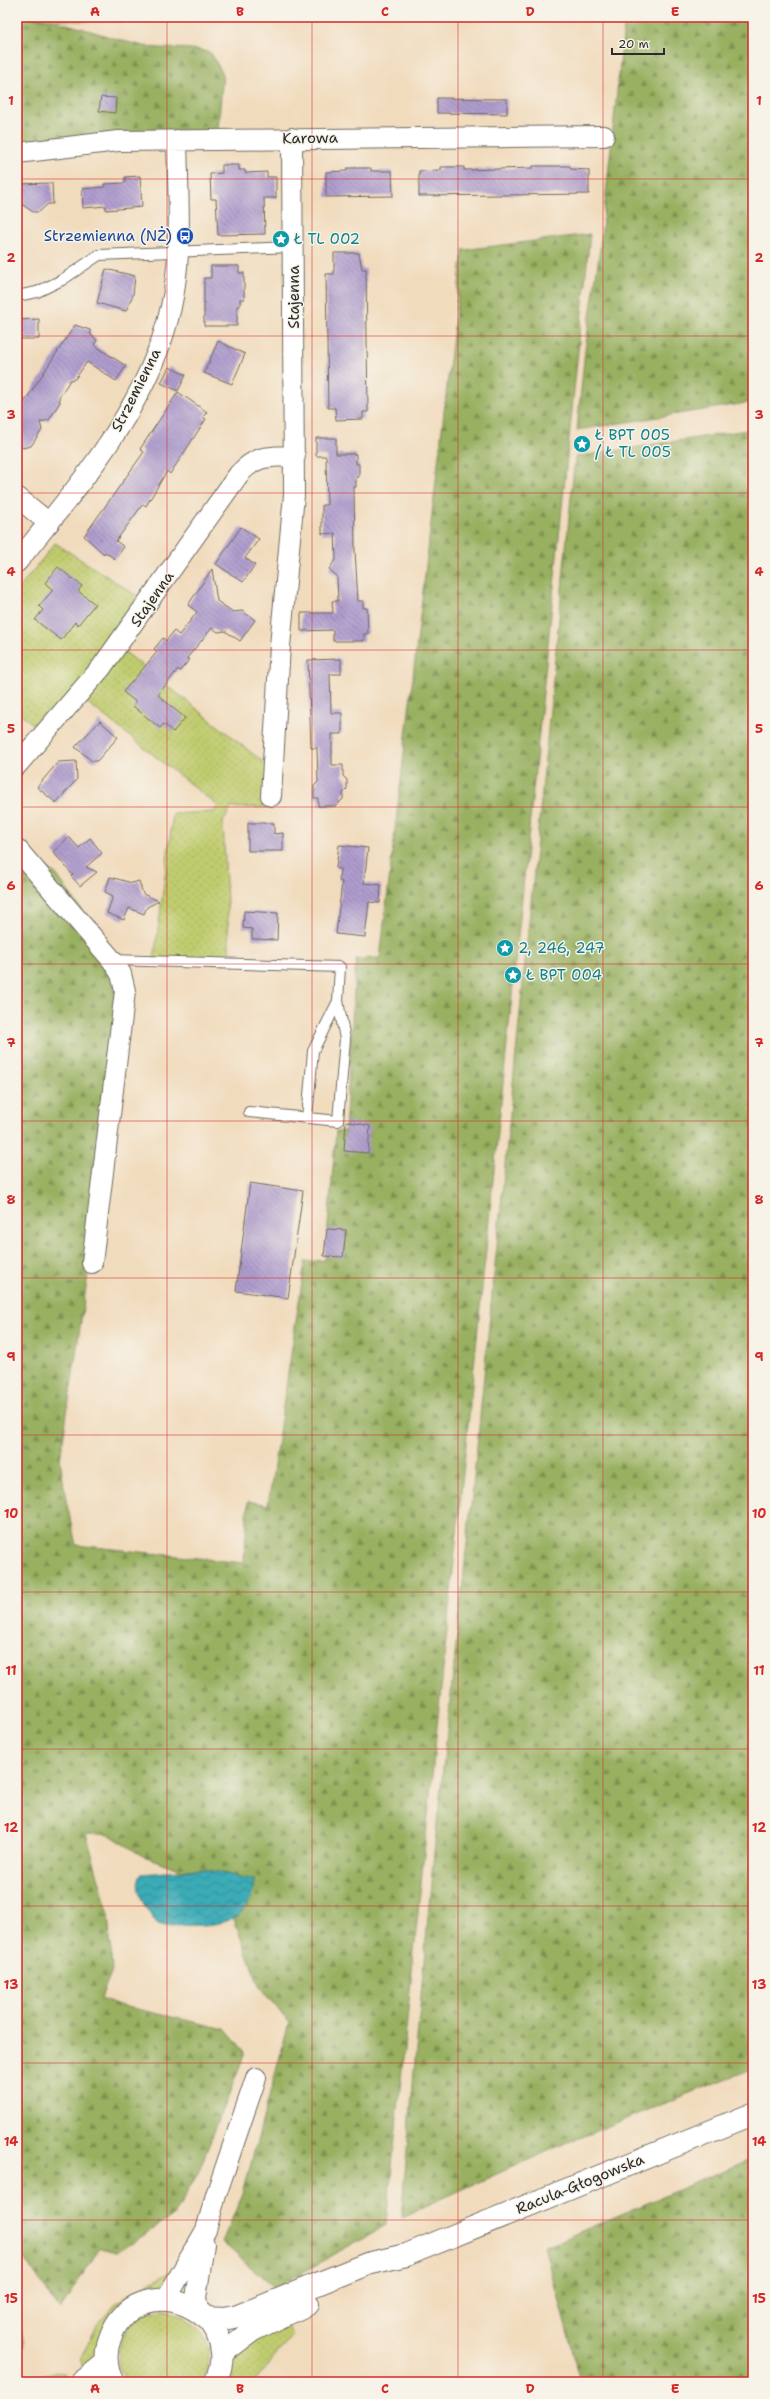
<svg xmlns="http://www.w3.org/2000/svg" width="770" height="2399" viewBox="0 0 770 2399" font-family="'Shantell Sans',sans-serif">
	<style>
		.grass { fill: url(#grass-dots); stroke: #767c4c }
		.forest { fill: url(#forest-firs); stroke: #626e46 }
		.water { fill: url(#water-waves); stroke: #326b70 }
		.building { fill: url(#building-back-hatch) }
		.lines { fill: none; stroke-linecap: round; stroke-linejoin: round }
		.service-casing { stroke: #70695e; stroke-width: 12 }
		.minor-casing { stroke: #70695e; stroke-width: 22 }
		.secondary-casing { stroke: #70695e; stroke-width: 24 }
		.service { stroke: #fff; stroke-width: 10 }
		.minor { stroke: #fff; stroke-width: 20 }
		.secondary { stroke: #fff; stroke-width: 22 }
		.grid { fill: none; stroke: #d62828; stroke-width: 1; stroke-opacity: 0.55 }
		.labels { text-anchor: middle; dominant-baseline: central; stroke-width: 3; stroke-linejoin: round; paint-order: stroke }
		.street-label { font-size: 15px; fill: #2b2b2b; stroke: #f7f3e8 }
		.transit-label { font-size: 15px; fill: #164399; stroke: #f7f3e8; text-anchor: end }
		.culture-label { font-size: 15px; fill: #0d838f; stroke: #f7f3e8; text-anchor: start }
		.neatline { fill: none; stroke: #d62828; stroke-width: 1.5 }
		.grid-label { font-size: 13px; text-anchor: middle; font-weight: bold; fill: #d62828 }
	</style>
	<defs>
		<pattern id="grass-dots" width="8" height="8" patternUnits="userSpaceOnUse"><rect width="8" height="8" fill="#c0cc6e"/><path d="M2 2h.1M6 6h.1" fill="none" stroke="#a5af5f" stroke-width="1.8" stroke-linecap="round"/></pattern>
		<pattern id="forest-firs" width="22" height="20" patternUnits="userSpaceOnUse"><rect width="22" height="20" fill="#98b061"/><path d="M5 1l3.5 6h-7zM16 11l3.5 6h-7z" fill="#7c8f50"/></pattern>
		<pattern id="water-waves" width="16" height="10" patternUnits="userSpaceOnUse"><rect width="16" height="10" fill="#3aabb6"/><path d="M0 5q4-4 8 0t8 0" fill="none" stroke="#318b94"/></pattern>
		<pattern id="building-back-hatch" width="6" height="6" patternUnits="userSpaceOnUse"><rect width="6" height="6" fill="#af9ccd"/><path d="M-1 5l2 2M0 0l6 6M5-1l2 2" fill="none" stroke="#8f7fa7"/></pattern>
	</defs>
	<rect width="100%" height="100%" fill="#f7f3e8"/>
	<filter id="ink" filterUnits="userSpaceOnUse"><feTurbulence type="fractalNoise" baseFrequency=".025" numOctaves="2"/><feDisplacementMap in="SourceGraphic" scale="8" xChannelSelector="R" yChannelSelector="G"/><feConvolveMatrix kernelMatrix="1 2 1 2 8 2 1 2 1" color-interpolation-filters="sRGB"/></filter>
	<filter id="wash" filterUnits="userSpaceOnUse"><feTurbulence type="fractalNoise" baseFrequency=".012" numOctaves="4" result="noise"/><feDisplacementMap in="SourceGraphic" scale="16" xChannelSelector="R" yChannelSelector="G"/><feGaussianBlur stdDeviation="0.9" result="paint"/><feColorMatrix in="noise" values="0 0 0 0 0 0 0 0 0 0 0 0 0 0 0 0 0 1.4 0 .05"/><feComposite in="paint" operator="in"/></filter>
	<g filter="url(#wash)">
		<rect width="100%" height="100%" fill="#f1dbbd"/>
		<path class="grass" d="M23 17H234C164 21 93 25 23 17Z
			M55 543 148 603 119 647 272 769V807L231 808 223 822 230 963 154 961 173 814 214 812 218 806 79 696 46 735 17 711V591Z
			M174 2269H179L98 2356 86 2373 81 2357 98 2324 114 2306 126 2297Z
			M164 2310C199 2317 223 2349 200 2382H127C111 2360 119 2328 143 2315 150 2312 157 2311 164 2310Z
			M285 2323 293 2334 255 2382H223L232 2355Z
			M57 2371 65 2374C60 2388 29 2382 17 2382Z"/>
		<path class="forest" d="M17 17C62 17 101 37 144 46 167 51 187 45 211 53L223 74 217 140 17 157Z
			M625 17H753V402L577 430 585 350 600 249Z
			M590 234 386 2225 275 2288 222 2242 243 2193 289 2023 259 1986 234 1919 243 1910 254 1880 203 1869 181 1870 141 1855 110 1835 86 1833 108 1912 112 1970 101 1998 119 2005 225 2029 245 2053 198 2173 174 2215 117 2252 100 2248 60 2309 17 2249V847L56 874 80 908 129 1003 60 1460 66 1500 76 1545 244 1563 248 1501 268 1505 305 1262 325 1260 336 1131H345L356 959 380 958 463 250Z
			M753 429V2068L566 2143 401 2217 432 1872 474 1477 575 457Z
			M753 2158V2382H581L544 2247Z
			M17 2303 24 2346 17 2349Z"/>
		<path class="water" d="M203 1869 254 1880C251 1933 204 1924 166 1926L158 1924C148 1914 132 1889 141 1874Z"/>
		<g id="blocks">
			<path class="building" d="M101 97 116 98 115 113 99 111Z
				M437 98 507 99V114L437 113Z
				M222 165H239V170H245V173L267 172V177H276V198H264L265 234 218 235 216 199H211L210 174 222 173Z
				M533 166H570V169L589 170V194L419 196V171L441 170V167H464V170L533 168Z
				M347 168H371V171H392L393 196 326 197V172L347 171Z
				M140 176 142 207 106 210V206L83 208 82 189 105 187 104 184 125 183V177Z
				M52 183 53 204H48L39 212H33L23 205H18V184Z
				M334 253H359L362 269H366L368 412H363V419L336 420 335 408H328L326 274H334Z
				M211 266H239V273H244V299H240V306H237V326H204V278H211Z
				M106 269 135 276 133 295 126 311 97 303Z
				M39 319V339H17V320Z
				M75 325 90 330 91 335 97 340 94 345 126 366 116 381 87 362 75 379 70 380 67 385 59 397 60 402 49 420 40 422 42 430 31 446 23 448 17 444V413Z
				M218 341 245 354 232 384 204 373Z
				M169 367 186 375 178 391 161 383Z
				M178 392 207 412 203 417 206 419 170 474 167 471 146 506 143 504 116 541 124 547 115 559 105 552 104 554 84 536 144 452 140 449Z
				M316 438H336V454H356V464H359V477H356V487H354L355 551 358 601H363V608H367L368 634H364V641H333V630L301 631V613H333L332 601H338L337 576 329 569 336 559 335 533 322 534V505H327L326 456H316Z
				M241 527 259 539 245 558 255 565 243 582 216 564Z
				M58 567 82 586 78 591 95 604 78 625 75 622 61 640 35 620 43 610 39 606 53 590 45 583Z
				M212 569 217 601 233 612 242 611 255 620 240 641 225 631 218 632 212 628 187 658 189 660 180 671 178 669 158 695 185 718 173 732 164 724 160 728 133 706 136 702 123 692 157 652 154 649 163 638 166 641 174 631 179 635 197 612 188 605Z
				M341 659V674H330L331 713H342V734H332V765H343V776L347 780V789L343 793V799L336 806H318V798H314V786L318 782 317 748H311L308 660Z
				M100 721 118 737 97 761H92L75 747Z
				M76 761 77 779 56 803 37 787 58 762Z
				M248 823H274V834L283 833V851H248Z
				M69 837 79 848 90 838 102 853 86 867 97 872 80 886 71 876 73 875 53 852Z
				M339 845 368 848 364 883 381 885 380 903 369 902 365 937 336 934 342 882 339 881 340 869 336 868Z
				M110 877 132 883 139 881 143 894 159 901 147 907 144 914 129 908 124 920 107 913 113 896 105 892Z
				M244 911 278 913 277 940 252 939V929L243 928Z
				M346 1121 370 1126 368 1153 344 1151Z
				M250 1183 303 1191 288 1298 236 1291Z
				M327 1229 346 1230 343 1257 324 1256Z"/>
		</g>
	</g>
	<g filter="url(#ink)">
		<use href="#blocks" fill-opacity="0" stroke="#70695e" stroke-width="1"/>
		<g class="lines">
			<defs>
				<path id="service" d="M17 296 37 292 62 280 99 255 293 247
					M112 960 340 967 338 1001 345 1039 338 1121 249 1112
					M307 1118 313 1051 338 1001"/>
				<path id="minor" d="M17 153 118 141 604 136
					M17 497 49 523
					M17 562C79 485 149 406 171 307 183 253 178 195 177 140
					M17 765 101 668 239 474C258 454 269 457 295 456
					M271 796 280 646 294 495 292 138
					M17 849 112 960 121 974 125 991 92 1263
					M166 2299 206 2230 216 2195 256 2078
					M198 2310 196 2298 204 2244"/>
				<path id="secondary" d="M207 2318 224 2319 238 2316 367 2264 406 2255 753 2114
					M221 2354 253 2330 308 2304
					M82 2382 107 2362
					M113 2382C105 2369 105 2351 110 2338 137 2263 250 2310 215 2382"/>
			</defs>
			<use href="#service" class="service-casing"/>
			<use href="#minor" class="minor-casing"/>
			<use href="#secondary" class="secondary-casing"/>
			<use href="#service" class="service"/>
			<use href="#minor" class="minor"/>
			<use href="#secondary" class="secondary"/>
		</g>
	</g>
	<path class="grid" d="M167 17V2382M312 17V2382M458 17V2382M603 17V2382M17 179H753M17 336H753M17 493H753M17 650H753M17 807H753M17 964H753M17 1121H753M17 1278H753M17 1435H753M17 1592H753M17 1749H753M17 1906H753M17 2063H753M17 2220H753"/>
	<defs>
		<symbol id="bus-disc" viewBox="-11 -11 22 22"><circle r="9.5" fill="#1a4fb4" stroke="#f7f3e8"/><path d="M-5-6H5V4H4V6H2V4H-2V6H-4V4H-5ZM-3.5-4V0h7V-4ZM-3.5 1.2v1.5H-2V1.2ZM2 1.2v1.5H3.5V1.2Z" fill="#fff"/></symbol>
		<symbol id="sight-disc" viewBox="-11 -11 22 22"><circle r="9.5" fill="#0f9aa8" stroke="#f7f3e8"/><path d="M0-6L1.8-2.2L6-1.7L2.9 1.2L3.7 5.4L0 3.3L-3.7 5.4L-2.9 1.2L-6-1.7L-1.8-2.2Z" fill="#fff"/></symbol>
	</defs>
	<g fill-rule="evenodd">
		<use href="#bus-disc" x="175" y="226" width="20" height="20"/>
		<use href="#sight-disc" x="271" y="229" width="20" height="20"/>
		<use href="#sight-disc" x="572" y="434" width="20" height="20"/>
		<use href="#sight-disc" x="495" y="938" width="20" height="20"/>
		<use href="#sight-disc" x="503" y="965" width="20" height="20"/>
	</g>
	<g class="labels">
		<g class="street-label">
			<text transform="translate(310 138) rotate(-1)">Karowa</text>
			<text transform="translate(294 297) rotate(-90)">Stajenna</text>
			<text transform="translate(136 390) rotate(-63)">Strzemienna</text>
			<text transform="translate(152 599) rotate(-55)">Stajenna</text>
			<text transform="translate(580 2184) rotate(-22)">Racula-Głogowska</text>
		</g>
		<g class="transit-label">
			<text x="172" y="236">Strzemienna (NŻ)</text>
		</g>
		<g class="culture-label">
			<text x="294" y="239">Ł TL 002</text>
			<text x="595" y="435">Ł BPT 005<tspan x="595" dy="17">/ Ł TL 005</tspan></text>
			<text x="518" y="948">2, 246, 247</text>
			<text x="526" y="975">Ł BPT 004</text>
		</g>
	</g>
	<rect width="770" height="2399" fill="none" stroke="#f7f3e8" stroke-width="44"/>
	<path d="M612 48v6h52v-6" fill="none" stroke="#2b2b2b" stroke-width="2"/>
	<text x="618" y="48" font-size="12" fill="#2b2b2b" stroke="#f7f3e8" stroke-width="3" paint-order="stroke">20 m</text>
	<rect x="22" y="22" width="726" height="2355" class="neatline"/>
	<g class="grid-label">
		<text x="95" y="16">A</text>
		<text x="240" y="16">B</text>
		<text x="385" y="16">C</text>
		<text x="530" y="16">D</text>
		<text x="675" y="16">E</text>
		<text x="11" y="105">1</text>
		<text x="759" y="105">1</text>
		<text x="11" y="262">2</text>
		<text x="759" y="262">2</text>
		<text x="11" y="419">3</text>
		<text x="759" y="419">3</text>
		<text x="11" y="576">4</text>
		<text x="759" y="576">4</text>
		<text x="11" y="733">5</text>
		<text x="759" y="733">5</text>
		<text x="11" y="890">6</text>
		<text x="759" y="890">6</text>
		<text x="11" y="1047">7</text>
		<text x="759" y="1047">7</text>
		<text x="11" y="1204">8</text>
		<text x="759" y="1204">8</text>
		<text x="11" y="1361">9</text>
		<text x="759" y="1361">9</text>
		<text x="11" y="1518">10</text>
		<text x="759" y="1518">10</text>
		<text x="11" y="1675">11</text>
		<text x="759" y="1675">11</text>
		<text x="11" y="1832">12</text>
		<text x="759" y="1832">12</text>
		<text x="11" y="1989">13</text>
		<text x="759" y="1989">13</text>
		<text x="11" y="2146">14</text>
		<text x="759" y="2146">14</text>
		<text x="11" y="2303">15</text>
		<text x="759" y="2303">15</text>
		<text x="95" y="2393">A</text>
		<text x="240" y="2393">B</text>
		<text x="385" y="2393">C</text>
		<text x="530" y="2393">D</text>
		<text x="675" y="2393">E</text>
	</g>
</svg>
